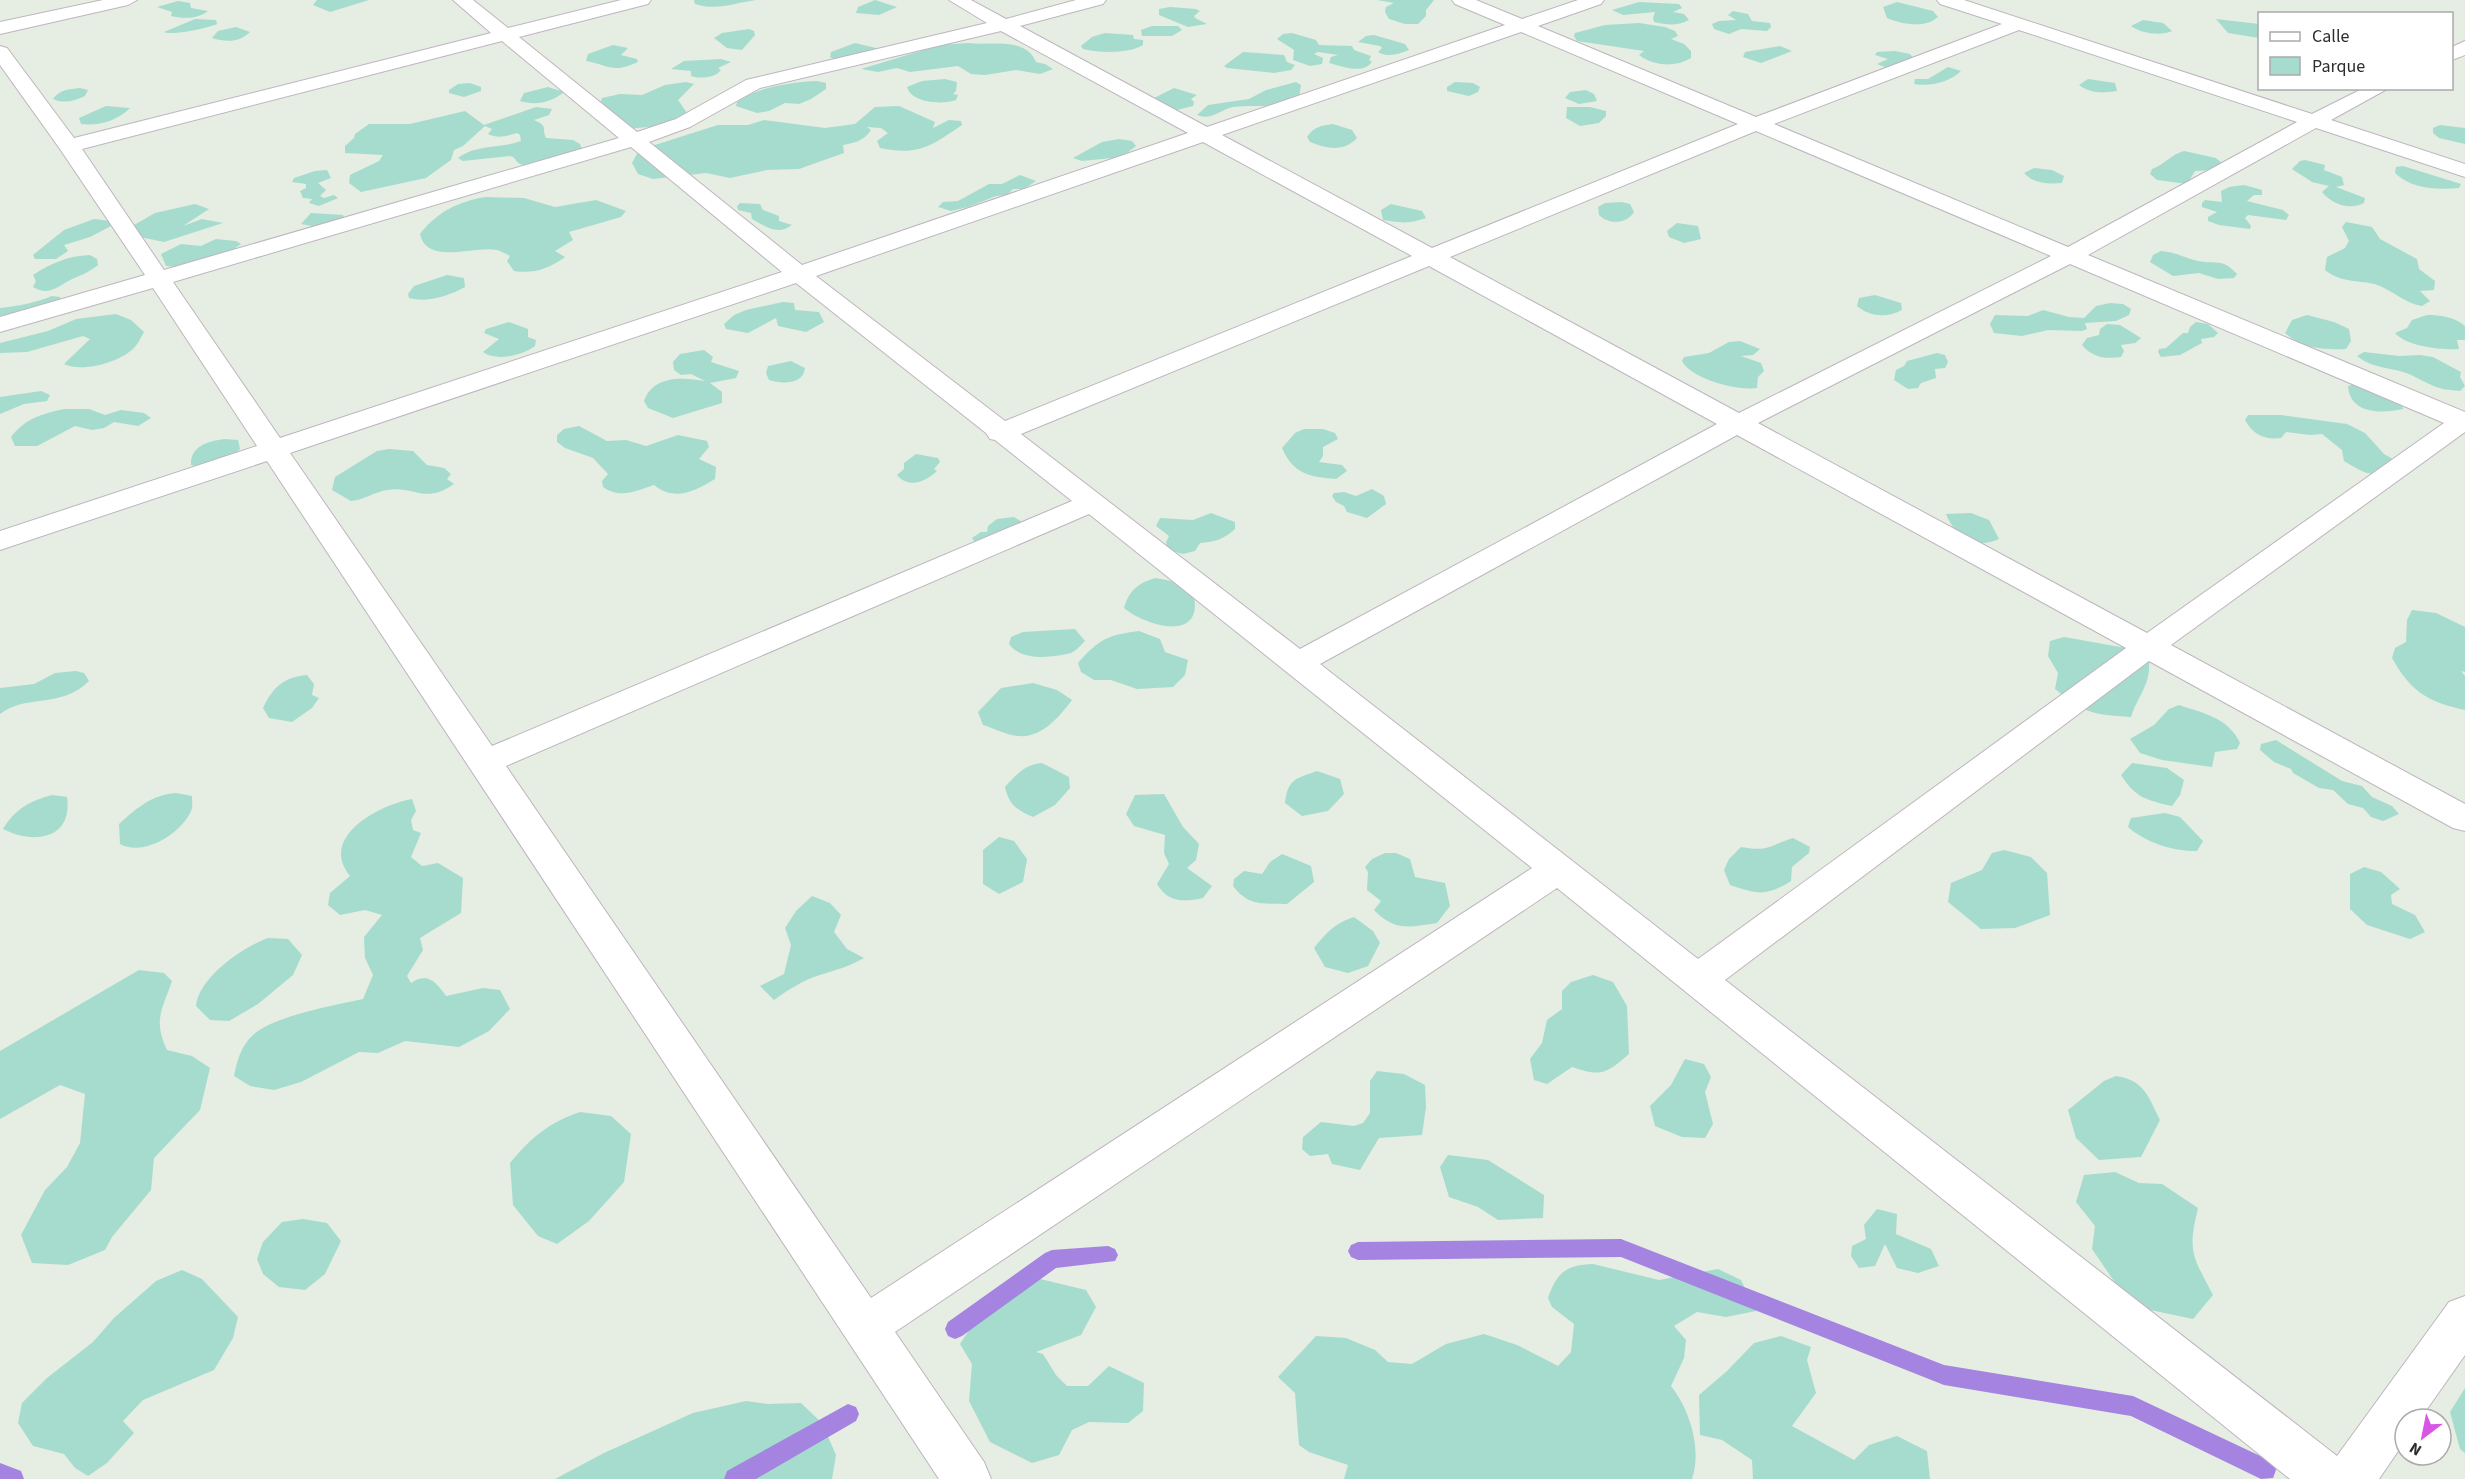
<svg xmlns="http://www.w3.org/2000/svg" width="2465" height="1479" viewBox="0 0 2465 1479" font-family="'Source Sans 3',sans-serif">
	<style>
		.green { fill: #a6dcce }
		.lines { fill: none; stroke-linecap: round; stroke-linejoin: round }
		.stream { fill: #a483e1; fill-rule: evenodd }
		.minor-casing { stroke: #beb5bf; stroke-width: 2 }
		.minor { fill: #fff; fill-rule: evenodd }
	</style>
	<rect width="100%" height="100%" fill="#e6ede2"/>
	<path class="green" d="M317 0H369L330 12 313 5Z
		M694 0H756C734 3 717 11 695 4Z
		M875 0 897 7 879 15 856 13 858 7Z
		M1377 0H1434L1426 10V16L1418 24H1405L1389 19 1385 12 1386 7 1394 3Z
		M178 1 190 3 191 8 208 11C198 19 184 19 171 16L172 12 157 7Z
		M1639 2 1679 4 1682 8 1673 12 1684 14 1689 20C1677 26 1668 25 1654 22L1653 18 1655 12 1623 15 1612 10Z
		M1897 2 1933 11 1938 17C1924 29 1902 24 1887 18L1883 7Z
		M1170 7 1196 9 1200 11 1194 16 1195 18 1207 24 1188 27 1159 15V9Z
		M1733 11 1748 14 1752 21 1770 23 1771 27 1767 31 1741 29 1729 34 1714 29 1712 24 1719 21 1736 20 1728 15Z
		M195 19 216 20 217 24C209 28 171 36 164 32Z
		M2216 19 2259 24V38L2228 33Z
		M2143 20 2163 23 2172 31C2161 36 2142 34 2131 26Z
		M1639 23 1665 27 1675 31 1678 36 1671 39 1684 44 1691 51V58C1674 68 1654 66 1639 55L1644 51 1577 41 1574 36 1575 33 1605 25Z
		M1152 26H1178L1182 30 1172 36H1142L1141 30Z
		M236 27 250 32C239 43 226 42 212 38L218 31Z
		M749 29 754 31 755 35 742 50 727 48 714 38 722 33Z
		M1105 33 1133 35 1134 39 1143 40V45C1128 54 1100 53 1083 49L1081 46 1092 37Z
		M1292 33 1316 40 1319 45 1352 46 1354 50 1371 56 1369 60 1372 62C1362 75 1342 66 1329 63L1331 57 1338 55 1318 52 1314 54 1323 58 1322 64 1310 66 1293 60 1294 50 1277 39 1283 34Z
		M1374 35 1405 44 1409 50C1399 54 1388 58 1378 52L1382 48 1380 46 1358 42 1366 36Z
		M855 43 876 48 877 51 837 61 830 57 831 52Z
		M968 43C990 46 1026 36 1036 62L1045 64 1053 69 1040 74 1016 70 985 75 971 74 958 66 910 72 897 68 878 72 861 69 940 45Z
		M613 45 628 48 621 55 637 59 638 62C612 74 609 65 586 61L588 54Z
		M1780 46 1792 51 1761 63 1743 57 1745 52Z
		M1895 51 1910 54 1915 60 1890 69 1877 64 1888 59 1875 55 1877 52Z
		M1243 52 1284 55 1287 62 1295 65 1291 70 1274 73 1227 68 1224 66Z
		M721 59 731 62 718 68 721 70C715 78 701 79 691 76V71L671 69 684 61Z
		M1948 67 1961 71C1950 82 1930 87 1914 84L1915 79H1928Z
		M945 79 957 82 956 91 953 94 958 95 956 100C943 105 911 103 907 87L922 81Z
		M2088 79 2115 83 2117 91C2103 93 2091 94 2079 85Z
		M817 81 826 83V89L811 99 799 104 785 103 769 111 757 113 736 106 737 102C756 87 793 82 817 81Z
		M686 82 694 84 678 100 687 113 658 126 627 129 600 103 602 98 620 94 642 95 665 85Z
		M1296 82 1301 85 1299 98C1278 110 1255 104 1233 107 1219 110 1212 121 1197 115L1208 105 1249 99 1266 90Z
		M1455 82 1473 83 1480 87 1478 92 1469 96 1447 91V87Z
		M470 83 481 87V91L464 97 449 93V90L458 84Z
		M548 87 564 92C552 102 536 106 520 101L524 93Z
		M80 88 88 90 85 96C74 101 64 104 53 99 59 90 69 89 80 88Z
		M1174 88 1197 95 1191 99 1194 102 1193 106 1177 110 1153 104 1154 98Z
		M1586 90 1594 94 1597 101 1579 104 1565 98 1570 92Z
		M106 106 130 108C117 121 99 126 81 124L79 118Z
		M899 106 935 122 933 128 949 120 961 121 962 125C931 146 919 156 880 148L877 141 888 133 881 128 867 127 871 130C864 141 854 143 843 145L844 153 799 169 767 170 730 178 706 173 653 179 638 174 632 163 639 150 718 125H748L764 120 825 128 855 124 875 107Z
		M536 107 552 109 549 115 534 120C549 127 541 127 546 138L573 140 580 144 582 149C573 160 538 168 523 165 514 163 518 158 510 156L463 161 458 158C477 144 499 149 521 141L520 135 517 133C506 136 498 139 488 134L492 129 485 126 463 146 454 150 451 160 426 178 361 192 349 183 350 175 379 161 383 155 345 153V146L354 138 355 134 369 124H410L465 111 484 125Z
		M1567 107H1590L1606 111V116L1599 123 1580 126 1566 118Z
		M1333 124 1352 130 1357 138C1344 152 1327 149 1310 142L1307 137C1315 126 1321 126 1333 124Z
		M2440 125 2465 128V144L2439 138 2433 133V128Z
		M1119 139 1132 141 1136 146 1122 157 1082 161 1073 158 1102 142Z
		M2184 151 2216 158 2224 165 2215 170 2195 171 2187 184 2157 180 2150 174 2152 169C2165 164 2170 155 2184 151Z
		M2305 160 2325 165 2324 170 2342 177 2344 185 2336 187 2365 198 2364 203C2349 210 2333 205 2322 192L2329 186 2312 182 2292 169 2300 161Z
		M2403 166 2461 184 2459 188C2436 190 2412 189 2395 173L2396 167Z
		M2034 168 2052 170 2064 176 2062 183C2048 184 2034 184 2024 173Z
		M327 170 331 178 318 183 326 190 320 196 324 198 334 195 338 198 319 206 309 203 312 199 303 198 300 191 306 188V184L292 182 294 178 315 171Z
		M1020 175 1036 181 1024 189H1013L1007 195 996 196 968 207 951 211 938 207 943 202 958 201 989 184H1002Z
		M2244 185 2262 190V195H2254L2247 201 2283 210 2289 215 2286 220 2248 215 2245 218 2251 226 2250 229 2219 225 2208 221V217L2217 212 2202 207V203L2205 200 2222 202 2221 191 2229 187Z
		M486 197 524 198 555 207 596 200 626 211 621 217 569 232 573 240 555 251 565 257C548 269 534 274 514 271L507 261 510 256C506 254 501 251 497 250 475 245 427 266 420 234 437 212 459 201 486 197Z
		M1622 202 1630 204 1634 212C1627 224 1609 225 1599 215L1598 207 1605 203Z
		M740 203 760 204 763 210 779 216V221L792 225C777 236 767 227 752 219L751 213 738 210 737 206Z
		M195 204 209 209 183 226 202 219 223 223 164 242 140 237 134 225 155 213Z
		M1391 204 1422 211 1426 218C1408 224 1403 223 1383 220L1381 210Z
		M311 213 343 215 345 219 317 227 301 224Z
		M94 219 111 221V226L90 237 64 245 68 251 56 259H35L33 255 64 230Z
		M2346 222 2372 227 2380 239 2417 259 2419 269 2435 281 2434 290 2420 291 2430 301 2422 306C2406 303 2398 295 2384 288 2367 278 2345 286 2325 270L2327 257 2345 248 2349 241 2342 227Z
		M1677 223 1698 226 1701 239 1684 243 1669 237 1667 231Z
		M216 239 236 241 241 244 230 252 175 267 166 266 161 254 181 244 201 246Z
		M2161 251C2175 252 2185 258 2198 261 2217 265 2221 257 2237 274L2234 278 2218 279 2199 273 2173 276 2150 262 2153 255Z
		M90 255 97 259 98 265C89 272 82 275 72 279 58 286 49 297 33 287L36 281 33 275C51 263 68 256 90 255Z
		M447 275 464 278 465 287C449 296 426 303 409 298L408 294 414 286Z
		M1875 295 1901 303 1902 310C1887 318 1870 317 1857 306L1859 298Z
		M52 296 60 297 61 303 0 323V308C18 306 35 303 52 296Z
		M783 302 794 303 795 310 819 312 824 322 806 332 778 326 776 318 748 333 726 329 724 324 734 315 746 310Z
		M2110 303 2123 304 2131 309 2129 315 2116 321 2085 323 2087 329 2082 331 2048 330 2022 336 1994 333 1990 324 1995 315 2028 316 2043 310 2069 317 2084 318 2096 306Z
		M116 314 131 320 144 332C141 337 138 344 134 348 120 362 83 373 64 364L90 339 83 336 27 352 0 353V343L48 331 76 319Z
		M2307 315 2334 322 2349 329 2351 341 2346 349C2323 350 2303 349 2285 333L2292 320Z
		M2427 315C2440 315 2455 317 2465 326V340H2457L2459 349C2442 350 2407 347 2395 333L2407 328 2412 320Z
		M509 322 528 329V337L536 340 535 346C523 355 496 362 483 352L499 339 484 333 486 329Z
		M2196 322 2208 324 2218 333 2214 337 2201 339 2202 343 2180 355 2161 357 2158 352 2159 349 2166 348 2183 333H2188L2190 327Z
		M2107 324 2120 325 2141 338 2135 343 2121 345 2124 351 2121 357C2105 359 2093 358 2082 345L2087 338 2099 335 2100 329Z
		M1740 341 1760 349 1753 355 1741 356 1761 363 1764 371 1758 377 1757 388C1737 391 1691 379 1682 361L1684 357 1709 353 1729 342Z
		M704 350 713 357 711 362 739 371 736 378 710 383 722 392V403L673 418 648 408 644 401C653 375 683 377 705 381L691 374 681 375 674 370 673 362 680 354Z
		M2364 352 2399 356 2420 355 2433 357 2461 372 2460 377 2465 386 2460 391C2436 389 2436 387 2415 377 2396 366 2375 371 2357 356Z
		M1937 353 1945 355 1948 362 1945 368 1935 369 1936 378 1921 383 1918 388 1908 389 1894 380 1896 370 1904 366 1907 361Z
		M791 361 805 368C803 385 782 384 769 380L766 373 768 366Z
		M2359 383 2402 405 2403 409C2381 414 2350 414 2348 386Z
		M41 391 50 395 47 401 24 404 0 414V397Z
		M64 409H89L105 415 121 410 144 413 151 418 138 426 114 422 104 428 92 430 75 426 37 446H15L11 437C26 418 42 414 64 409Z
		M2248 415H2281L2347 424 2365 433 2384 454 2403 465C2375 477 2371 478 2344 461L2342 450 2322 434 2310 435 2286 432 2281 438C2265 440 2253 435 2245 420Z
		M579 426 607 441 626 440 646 446 678 435 707 441 709 447 699 459 716 467 715 479C695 491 675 502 654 485 636 491 620 499 603 487L602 481 608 474 593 458 565 448 557 442V435L564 429Z
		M1304 429H1323L1335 433 1338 439 1323 447V456L1319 462 1342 465 1347 471 1336 479C1310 477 1293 474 1282 448L1295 433Z
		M224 439 238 440 240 449C226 463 211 470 191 465 190 446 209 441 224 439Z
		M389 449 413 451 427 465 444 468 451 474 447 479 454 484C424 505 415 485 387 490 374 492 364 500 351 501L332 490 335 477 377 451Z
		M916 454 938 458 940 462 934 469 937 471C925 482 909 489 897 475L904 469V463Z
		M1372 489 1384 496 1386 504 1367 518 1347 512 1344 506 1336 502 1332 496 1334 493 1344 492 1356 496Z
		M1211 513 1235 522V529C1224 539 1215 542 1200 543L1195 551 1183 554 1168 550 1166 542 1169 536 1156 526 1160 518 1193 520Z
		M1971 513 1989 520 1999 539C1975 550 1955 537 1946 514Z
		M1014 517 1024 523 976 544 972 538 981 532H987L988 526 997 519Z
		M1156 578 1171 581 1194 596C1203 644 1144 625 1124 608 1129 590 1140 582 1156 578Z
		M2412 610 2436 613 2465 627V672L2461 671 2465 676V710C2428 702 2411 692 2392 658L2395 648 2406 642 2407 620Z
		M1075 629 1085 641C1081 645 1076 651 1071 653 1051 658 1021 661 1009 644L1011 637 1023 632Z
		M1139 631 1160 639 1165 652 1188 660 1185 675 1173 687 1137 689 1111 680H1094L1081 672 1078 663C1099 639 1108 635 1139 631Z
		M2064 637 2126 648 2149 661C2151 685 2138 695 2131 717 2091 714 2086 714 2055 689L2058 673 2048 656 2050 641Z
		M76 671 84 673 89 681C61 709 25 694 0 714V688L34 684 55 673Z
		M307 675 314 684 312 695 319 698 312 708 292 722 269 718 263 708C273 687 284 677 307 675Z
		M1033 683 1057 690 1072 700C1060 716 1042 738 1019 736 1008 736 994 728 983 725L978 712 1001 688Z
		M2179 705C2203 713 2229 718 2240 743L2237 749 2215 752 2212 767 2162 760 2140 753 2130 739 2154 725 2169 709Z
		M2276 740 2342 781 2362 786 2372 797 2392 806 2399 814 2383 821 2371 817 2363 808 2348 804 2333 790 2319 788 2293 773 2291 769 2274 762 2260 750 2261 744Z
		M1042 763 1069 777 1070 788 1055 805 1033 817C1017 810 1009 805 1005 787 1016 775 1025 764 1042 763Z
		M2132 763 2167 768 2184 780 2180 795 2172 806C2146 800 2136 798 2121 775Z
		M1317 771 1340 779 1344 794 1328 811 1302 816 1285 803C1288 779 1295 779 1317 771Z
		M176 793 192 796C192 801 193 807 191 811 181 834 143 857 120 844L119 824C137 808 151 795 176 793Z
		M1164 794 1183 827 1199 844 1196 860 1187 868 1212 886 1203 898C1184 902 1168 903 1157 884L1169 864 1164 853 1165 835 1134 826 1126 814 1135 795Z
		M52 795 67 797C73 839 34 845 3 829 15 809 30 801 52 795Z
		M412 799 416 811 411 820 413 830 421 833 411 857 422 866 438 863 463 878 461 913 420 938 423 950 407 976 411 983C428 972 436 982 446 996L483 988 500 990 510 1009 489 1031 459 1047 405 1041 378 1053 359 1052 301 1082 274 1090 250 1086 234 1076C237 1061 241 1046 253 1035 273 1016 336 1005 363 999L373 975 365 958 364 937 382 915 365 910 340 915 328 905 330 893 350 876C318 837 379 805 412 799Z
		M2165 813 2180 817 2203 841 2197 851C2174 852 2145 842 2128 827L2131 818Z
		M999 837 1014 841 1027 859 1023 882 999 894 983 884V850Z
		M1793 838 1810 847 1809 853 1792 867 1791 881C1766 897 1757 894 1730 885L1724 870 1729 859 1741 847C1770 852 1768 846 1793 838Z
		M2004 850 2031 857 2047 873 2050 915 2015 928 1981 929 1948 902 1951 883 1982 870 1992 853Z
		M1385 853H1396L1410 859 1415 877 1445 883 1450 906 1437 923C1410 927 1395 932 1374 910L1381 901 1367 890 1368 872 1365 867 1372 859Z
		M1282 854 1311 866 1314 882 1287 904C1263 903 1249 907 1233 886L1234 879 1244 871 1262 874 1270 862Z
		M2364 867 2381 872 2400 889 2391 895 2392 904 2415 915 2425 932 2410 939 2367 925 2350 909V874Z
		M812 896 830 903 841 915 834 932 847 949 864 958C846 968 838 969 820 975 803 980 788 990 774 1000L760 986 784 974 791 945 785 928 796 911Z
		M1354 917 1373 931 1380 943 1368 966 1348 973 1325 967 1314 948C1327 932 1335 923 1354 917Z
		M268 938 288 939 302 955 293 975 258 1004 229 1021 210 1020 196 1006C199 977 243 947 268 938Z
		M139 970 164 973 172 981C162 1010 153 1020 167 1050L192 1056 210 1068 200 1110 154 1158 151 1190 112 1237 105 1250 68 1265 32 1263 21 1235 45 1190 67 1167 80 1143 85 1094 60 1085 0 1119V1051Z
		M1593 975 1613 982 1627 1006 1629 1054C1606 1074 1601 1077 1572 1067L1547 1084 1534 1080 1530 1059 1542 1043 1547 1020 1562 1009V991L1571 982Z
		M1685 1059 1704 1064 1711 1077 1705 1092 1713 1124 1705 1138 1682 1137 1655 1126 1650 1106 1671 1085Z
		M1377 1071 1404 1074 1425 1085 1426 1107 1422 1135 1379 1138 1360 1170 1332 1164 1328 1154 1310 1156 1302 1149 1303 1137 1321 1122 1354 1126 1363 1123 1370 1113V1081Z
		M2116 1076C2145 1081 2148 1096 2160 1120L2141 1157 2099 1160 2076 1138 2068 1110 2104 1081Z
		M580 1112 611 1116 631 1134 624 1182 589 1221 557 1244 538 1236 513 1205 510 1163C532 1137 548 1123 580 1112Z
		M1448 1155 1488 1160 1544 1195 1543 1218 1498 1220 1478 1207 1449 1197 1440 1167Z
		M2115 1172 2139 1183 2162 1184 2198 1208C2187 1253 2193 1256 2213 1295L2193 1319 2141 1308 2116 1284 2092 1249 2095 1226 2076 1202 2084 1175Z
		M1877 1209 1897 1214 1896 1234 1931 1249 1939 1266 1918 1273 1897 1268 1885 1244 1875 1266 1859 1268 1851 1256 1852 1246 1866 1239 1864 1225Z
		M303 1219 327 1223 341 1241 325 1274 305 1290 279 1287 263 1274 257 1259 263 1242 282 1222Z
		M1593 1264 1659 1280 1718 1269 1741 1280 1756 1311 1726 1317 1697 1312 1674 1326 1686 1340 1684 1358 1671 1386C1690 1410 1702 1449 1692 1479H1344L1348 1465 1309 1452 1299 1445 1295 1393 1278 1377 1316 1336 1346 1338 1375 1350 1388 1362 1412 1364 1446 1344 1484 1334 1517 1345 1558 1366 1571 1352 1574 1324 1552 1307 1548 1298C1557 1272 1566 1265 1593 1264Z
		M182 1270 202 1279 238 1317 233 1338 214 1370 143 1400 123 1421 134 1433 107 1463 88 1476 75 1468 64 1454 33 1446 18 1423 22 1403 47 1378 93 1342 114 1318 156 1281Z
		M1040 1279 1086 1290 1096 1307 1081 1335 1036 1352 1043 1354 1056 1375 1067 1386H1088L1109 1366 1144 1383 1143 1411 1128 1423 1089 1422 1072 1430 1059 1455 1032 1463 990 1442 969 1401 972 1364 960 1344 980 1313 1004 1292Z
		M1781 1336 1811 1347 1807 1360 1816 1393 1792 1426 1854 1460 1869 1445 1897 1436 1927 1451 1930 1479H1753L1752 1460 1722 1440 1700 1435 1699 1395 1727 1371 1754 1343Z
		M2465 1388V1453L2460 1449 2450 1412Z
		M746 1401 768 1404 801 1403 822 1423 836 1455 832 1479H555L604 1453 693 1413Z"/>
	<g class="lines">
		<path class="stream" d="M1621 1239 1944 1365 2133 1396 2273 1462 2276 1470 2273 1478 2261 1479 2131 1416 1944 1385 1621 1257 1358 1260 1351 1257 1348 1251 1351 1245 1358 1242Z
			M1108 1246 1115 1249 1118 1255 1115 1261 1056 1268 962 1336 955 1339 948 1336 945 1329 948 1322 1045 1253 1052 1250Z
			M848 1404 856 1407 859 1414 856 1421 756 1479H724L727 1471Z
			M0 1463 21 1471 24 1479H0Z"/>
		<defs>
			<path id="minor" d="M103 0H137L128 5 0 34V22Z
				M453 0H473L508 28 621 0H651L648 4 519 37 637 132 676 119 746 80 987 23 949 0H971L1006 19 1076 0H1106L1103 4 1020 26 1207 127 1505 25 1455 4 1452 0H1476L1522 19 1578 0H1604L1601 4 1538 26 1756 117 2002 24 1940 4 1937 0H1964L2312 114 2364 88H2389L2331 120 2465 164V177L2316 128 2088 255 2465 412V432L2171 645 2465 804V831L2453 828 2149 661 1725 980 2337 1456 2449 1302 2465 1296V1355L2420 1419H2405V1441L2379 1479H2290L1557 888 895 1332 984 1462 991 1479H939L267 461 0 550V531L257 446 153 288 0 332V317L145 275 60 149 0 65V46L7 48 74 138 491 33ZM2019 30 2297 122 2068 247 1774 124ZM1001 31 1188 133 802 265 649 142 690 127 760 88ZM1521 32 1738 124 1432 248 1222 135ZM502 41 619 138 164 270 82 149ZM1756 131 2051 256 1739 413 1450 257ZM1203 142 1412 256 1005 421 816 276ZM631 147 782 272 280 438 173 282ZM2070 264 2444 423 2147 633 1758 423ZM1429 266 1717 424 1300 649 1021 434ZM796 283 986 433 990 439 995 440 1072 501 492 746 290 453ZM1737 435 2126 648 1698 959 1320 664ZM1089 514 1532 868 871 1298 506 766Z
				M2465 41V55L2452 60V47Z"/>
		</defs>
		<use href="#minor" class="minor-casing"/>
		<use href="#minor" class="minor"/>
	</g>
	<rect x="2258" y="12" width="195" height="78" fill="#ffffff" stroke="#ababab" stroke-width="1.5"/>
	<rect x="2270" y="32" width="30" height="9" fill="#ffffff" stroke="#ababab" stroke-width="1.5"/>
	<text x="2312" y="42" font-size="18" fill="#2d2d2d">Calle</text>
	<rect x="2270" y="57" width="30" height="18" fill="#a6dcce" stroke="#ababab" stroke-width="1.5"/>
	<text x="2312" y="72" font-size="18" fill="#2d2d2d">Parque</text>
	<g transform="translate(2423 1437) rotate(212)"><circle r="28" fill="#ffffff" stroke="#ababab" stroke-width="1.5"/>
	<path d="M0-4.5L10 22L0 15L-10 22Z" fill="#d757e4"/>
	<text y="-9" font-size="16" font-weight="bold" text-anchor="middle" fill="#2d2d2d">N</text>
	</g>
</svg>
